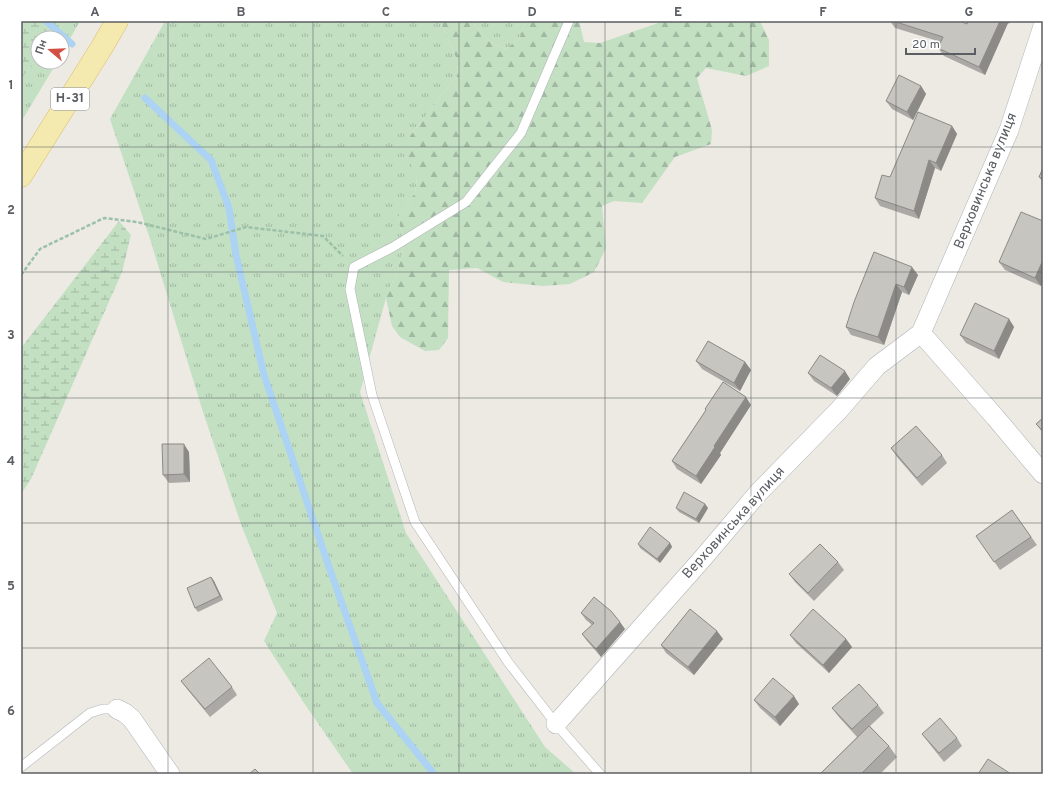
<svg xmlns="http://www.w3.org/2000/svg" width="1064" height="795" viewBox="0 0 1064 795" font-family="Overpass,sans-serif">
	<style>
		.grass { fill: url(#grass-tufts) }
		.forest { fill: url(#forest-firs) }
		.wetland { fill: url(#wetland-marsh) }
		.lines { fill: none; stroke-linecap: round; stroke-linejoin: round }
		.stream { stroke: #acd3f3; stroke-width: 7 }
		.service-casing { stroke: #b0b3b6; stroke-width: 10 }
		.minor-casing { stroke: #b0b3b6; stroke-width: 20 }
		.primary-casing { stroke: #debf6a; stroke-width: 23 }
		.path { stroke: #9dc0a8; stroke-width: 2.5; stroke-dasharray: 4 2; stroke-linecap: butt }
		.service { stroke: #fff; stroke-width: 9 }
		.minor { stroke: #fff; stroke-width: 19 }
		.primary { stroke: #f4eab0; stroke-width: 22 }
		.wall { fill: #aba9a5 }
		.shaded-wall { fill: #8b8a86 }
		.building { fill: #c7c5c0; stroke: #8b8a86 }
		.grid { fill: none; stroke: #5b5e62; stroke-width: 1; stroke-opacity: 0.55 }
		.labels { text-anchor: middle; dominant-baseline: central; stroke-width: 3.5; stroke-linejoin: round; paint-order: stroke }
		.shield { fill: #fff; stroke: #8c8e91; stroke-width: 1 }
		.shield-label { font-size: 13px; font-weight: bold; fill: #5b5e62 }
		.street-label { font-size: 14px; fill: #5b5e62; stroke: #fff }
		.neatline { fill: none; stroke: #5b5e62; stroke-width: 1.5 }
		.grid-label { font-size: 13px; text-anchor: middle; font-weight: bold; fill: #5b5e62 }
	</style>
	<defs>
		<pattern id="grass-tufts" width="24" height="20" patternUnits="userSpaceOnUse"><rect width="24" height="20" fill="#c3e0c3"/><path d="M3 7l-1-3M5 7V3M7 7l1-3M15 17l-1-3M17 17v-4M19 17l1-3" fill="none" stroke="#a1b9a2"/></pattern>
		<pattern id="forest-firs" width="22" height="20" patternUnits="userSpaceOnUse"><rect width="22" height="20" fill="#c3e0c3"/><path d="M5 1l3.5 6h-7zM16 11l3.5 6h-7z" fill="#a1b9a2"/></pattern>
		<pattern id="wetland-marsh" width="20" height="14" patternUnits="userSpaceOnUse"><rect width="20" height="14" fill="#c3e0c3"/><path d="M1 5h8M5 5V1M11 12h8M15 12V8" fill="none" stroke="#a1b9a2"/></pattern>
	</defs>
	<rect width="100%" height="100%" fill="#eceae3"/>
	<path class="grass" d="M65 21H80L62 53V38H52Z
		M165 21H440L458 62 457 76 410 136 407 151 417 178 415 193 398 217 404 246 398 269 386 298 360 392 406 533 545 747 576 774H353L304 703 264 641 277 613 242 527 203 412 150 239 110 119Z
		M470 21H526L519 39 506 49 493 44 473 23Z
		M38 57V62H57L21 122V79Z"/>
	<path class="forest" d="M440 21H470L473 23 493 44 506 49 519 39 526 21H579L584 42 600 43 664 21H760L769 40V66L746 76 706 68 697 78 712 130 711 144 675 157 642 203 614 201 602 206 606 248 594 272 570 284 543 286 503 282 477 268 449 270 448 338 439 350 425 351 400 337 392 326 386 298 398 269 404 246 398 217 415 193 417 178 406 151 410 136 457 76 458 62Z"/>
	<path class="wetland" d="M21 21H65L52 38H38V57L21 79Z
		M119 221 131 235 122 272 31 479 21 494V348Z"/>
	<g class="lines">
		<path class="stream" d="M46 21 72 44
			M145 98 211 160 229 208 236 255 264 375 328 564 377 703 434 774"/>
		<defs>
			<path id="service" d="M569 21 521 133 466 202 393 247 354 267 350 289 372 395 415 522 508 662 556 724 600 774
				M21 767 90 713 103 709H117"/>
			<path id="minor" d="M921 333 995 417 1043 474
				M117 709 125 713 132 719 170 774
				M556 724 703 558 759 492 839 410 877 366 921 333 1009 130 1043 26"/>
			<path id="primary" d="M21 176 102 47 117 21"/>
		</defs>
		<use href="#service" class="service-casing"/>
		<use href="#minor" class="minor-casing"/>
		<use href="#primary" class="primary-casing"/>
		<path class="path" d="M21 275 40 249 104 218 137 222 206 239 246 227 323 236 343 256"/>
		<use href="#service" class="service"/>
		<use href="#minor" class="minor"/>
		<use href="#primary" class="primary"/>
	</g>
	<path class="wall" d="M890 21H960L967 24 968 21H1011L1009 24 1008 23 985 75 944 56 938 48 941 42 895 28Z
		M921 86 926 94 913 120 892 109 886 101Z
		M952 126 957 134 941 171 935 168 919 219 880 206 875 198 890 177Z
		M1043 168V182L1039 177Z
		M1043 221V281L1041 286 1005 270 999 262Z
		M874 252 918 275 909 295 902 292 884 345 851 335 846 327Z
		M1009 319 1014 327 999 359 966 343 960 335Z
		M696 361 745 362 751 370 740 391 702 369Z
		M808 373 850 379 837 396 814 381Z
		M751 405 720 453 721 455 701 484 677 469 672 461 706 410 705 409Z
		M1043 418V433L1036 424Z
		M891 448 942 455 947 463 922 486 897 457Z
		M189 452 190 482 169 483 163 475Z
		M705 504 708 508 699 523 679 512 676 508Z
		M1012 510 1037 545 1000 570 976 536Z
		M670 543 672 547 660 563 640 548 638 544Z
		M838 562 844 570 814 601 795 582 789 574Z
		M211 577 214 581 223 600 198 612 195 608Z
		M581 613 625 629 601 657 587 641 582 634 592 625 586 620Z
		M717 631 723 639 694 675 666 653 661 645Z
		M790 635 846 639 852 647 829 673 796 643Z
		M181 681 232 687 237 695 210 717 187 689Z
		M754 700 799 704 780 726 760 708Z
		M878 705 884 713 870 726 889 746 897 757 880 774H820L857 737 838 716 832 708Z
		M922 734 957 738 962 746 944 762 928 742Z"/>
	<path class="shaded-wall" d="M1000 21H1007L1008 23 985 75 979 67Z
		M921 86 926 94 913 120 907 112Z
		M952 126 957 134 941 171 936 163Z
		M929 160 935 168 919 219 914 211Z
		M1043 260V281L1041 286 1035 278Z
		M912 267 918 275 909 295 904 287Z
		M896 284 902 292 884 345 878 337Z
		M1009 319 1014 327 999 359 994 351Z
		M745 362 751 370 740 391 734 383Z
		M845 371 850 379 837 396 831 388Z
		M746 397 751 405 720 453 721 455 701 484 696 476 714 446Z
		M184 444 189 452 190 482 184 474Z
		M705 504 708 508 699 523 696 519Z
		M670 543 672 547 660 563 657 559Z
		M211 577 214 581 223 600 220 596Z
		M620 622 625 629 601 657 596 649Z
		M717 631 723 639 694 675 688 667Z
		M846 639 852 647 829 673 823 665Z
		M794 696 799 704 780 726 775 717Z"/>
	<path class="building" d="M893 21H960L967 24 968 21H1000L979 67 938 48 943 37Z
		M899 75 921 86 907 112 886 101Z
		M918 112 952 126 936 163 929 160 914 211 875 198 882 175 890 177Z
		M1043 168V179L1039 177Z
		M1021 212 1043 221V260L1035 278 999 262Z
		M874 252 912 267 904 287 896 284 878 337 846 327 854 302Z
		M975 303 1009 319 994 351 960 335Z
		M708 341 745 362 734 383 696 361Z
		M820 355 845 371 831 388 808 373Z
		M723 382 746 397 714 446 715 447 696 476 672 461 706 410 705 409Z
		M1043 418V431L1036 424Z
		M916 426 942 455 917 478 891 448Z
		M162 444H184V474L163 475Z
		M684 492 705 504 696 519 676 508Z
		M1012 510 1031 537 994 562 976 536Z
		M650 527 670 543 657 559 638 544Z
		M820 544 838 562 808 593 789 574Z
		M211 577 220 596 195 608 187 588Z
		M594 597 611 611 620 622 596 649 582 634 594 623 581 613Z
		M690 609 717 631 688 667 661 645Z
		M813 609 846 639 823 665 790 635Z
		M209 658 232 687 205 709 181 681Z
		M773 678 794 696 775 717 754 700Z
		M859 684 878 705 852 729 832 708Z
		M940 718 957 738 939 753 922 734Z
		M869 726 889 746 861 774H820Z
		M988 759 1011 774H978Z
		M255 769 260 774H249Z"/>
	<path class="grid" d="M168 21V774M313 21V774M459 21V774M605 21V774M751 21V774M896 21V774M21 147H1043M21 272H1043M21 398H1043M21 523H1043M21 648H1043"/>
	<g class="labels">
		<rect class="shield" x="51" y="88" width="38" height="22" rx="3"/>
		<g class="shield-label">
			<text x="70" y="99">Н-31</text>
		</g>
		<g class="street-label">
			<text transform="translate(986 181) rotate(-68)">Верховинська вулиця</text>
			<text transform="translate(734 523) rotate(-48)">Верховинська вулиця</text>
		</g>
	</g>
	<rect width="1064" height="795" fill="none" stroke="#ffffff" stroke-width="44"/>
	<g transform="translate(50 50) rotate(289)"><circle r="19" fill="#ffffff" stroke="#bdbfc0"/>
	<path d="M0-3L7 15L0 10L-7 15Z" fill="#d25043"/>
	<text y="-6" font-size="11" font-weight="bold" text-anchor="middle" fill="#5b5e62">Пн</text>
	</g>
	<path d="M906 48v6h69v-6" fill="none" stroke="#5b5e62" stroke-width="2"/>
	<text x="912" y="48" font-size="12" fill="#5b5e62" stroke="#ffffff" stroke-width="3" paint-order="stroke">20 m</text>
	<rect x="22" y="22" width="1020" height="751" class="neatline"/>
	<g class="grid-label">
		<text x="95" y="16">A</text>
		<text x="241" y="16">B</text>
		<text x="386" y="16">C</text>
		<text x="532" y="16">D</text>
		<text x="678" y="16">E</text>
		<text x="823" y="16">F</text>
		<text x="969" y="16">G</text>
		<text x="11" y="89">1</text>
		<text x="11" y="214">2</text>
		<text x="11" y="339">3</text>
		<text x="11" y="465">4</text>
		<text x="11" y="590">5</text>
		<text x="11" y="715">6</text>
	</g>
</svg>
